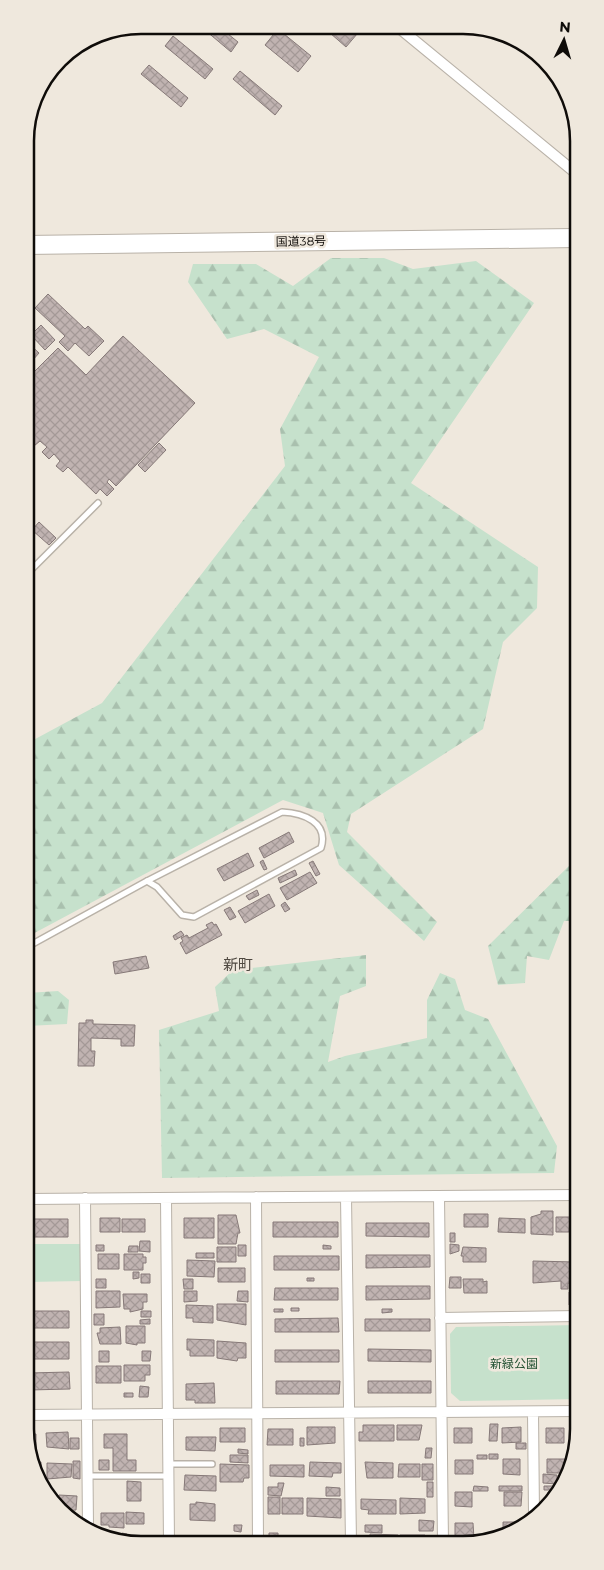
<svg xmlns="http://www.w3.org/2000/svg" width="604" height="1570" viewBox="0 0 604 1570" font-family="Montserrat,'Noto Sans JP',sans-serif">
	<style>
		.forest { fill: url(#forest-firs) }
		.park { fill: #c6e1cc }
		.building { fill: url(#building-cross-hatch); stroke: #867978 }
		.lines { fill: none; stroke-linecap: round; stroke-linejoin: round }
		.service-casing { stroke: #b9b2a8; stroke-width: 8 }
		.minor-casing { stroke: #b9b2a8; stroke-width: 12 }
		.trunk-casing { stroke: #b9b2a8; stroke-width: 20 }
		.service { stroke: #fff; stroke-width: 5 }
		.minor { stroke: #fff; stroke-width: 10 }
		.trunk { stroke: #fff; stroke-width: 18 }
		.labels { text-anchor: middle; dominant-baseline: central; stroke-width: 5; stroke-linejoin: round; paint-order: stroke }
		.street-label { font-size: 12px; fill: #0f0c09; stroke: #efe8dd }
		.park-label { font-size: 12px; fill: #235132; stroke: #efe8dd }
		.quarter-label { font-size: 15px; fill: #4f4941; stroke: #efe8dd }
		.rim { fill: none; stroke: #0f0c09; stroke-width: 2.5 }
	</style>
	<defs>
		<pattern id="forest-firs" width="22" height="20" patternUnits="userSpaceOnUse" patternTransform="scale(1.25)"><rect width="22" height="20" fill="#c6e1cc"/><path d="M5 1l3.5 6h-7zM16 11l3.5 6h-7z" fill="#a9c0ae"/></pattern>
		<pattern id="building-cross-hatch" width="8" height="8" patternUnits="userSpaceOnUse" patternTransform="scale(1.25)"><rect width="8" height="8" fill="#c0b3b1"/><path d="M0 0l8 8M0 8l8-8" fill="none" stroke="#a49997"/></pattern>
	</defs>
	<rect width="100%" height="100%" fill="#efe8dd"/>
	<path class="forest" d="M331 258H384L413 269 476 261 534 303 411 483 538 567 537 608 503 642 483 729 351 814 347 832 437 922 424 941 339 865 323 813 283 800 27 937 26 744 102 703 285 466 280 429 319 357 264 329 227 339 188 282 193 264H256L293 286Z
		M578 857V921H564L549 960 527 956 525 983 498 985 488 946Z
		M366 955V986L340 996 328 1062 345 1056 427 1038V1000L440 973 455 979 465 1010 488 1019 557 1146 554 1173 162 1178 159 1030 219 1011 215 987 233 970Z
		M58 991 69 1000 67 1024 27 1026V993Z"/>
	<path class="park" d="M27 1244H81L82 1281 27 1282Z
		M579 1325V1399L460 1401 451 1393 450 1334 456 1327Z"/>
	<path class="building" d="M199 25 218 26 238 42 231 52Z
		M322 26H362L363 27 346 47Z
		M278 29 311 56 298 72 265 45Z
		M173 36 213 69 205 79 165 46Z
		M149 65 188 98 181 107 141 74Z
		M240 71 282 106 275 115 233 79Z
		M48 294 85 329 88 326 104 341 89 356 75 343 68 351 59 342 65 336 35 308Z
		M41 325 55 340 45 350 31 335Z
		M123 336 195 403 116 486 109 479 107 482 114 489 107 496 100 489 96 494 68 467 63 472 56 466 60 461 54 454 49 459 42 452 47 447 40 441 34 446 26 438V380L58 348 86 375Z
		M26 341 39 353 32 361 26 355Z
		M159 443 166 450 145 472 138 465Z
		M39 522 56 538 49 545 32 530Z
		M289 832 294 842 264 858 259 848Z
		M248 853 254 866 224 881 217 869Z
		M263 860 267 869 264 870 260 862Z
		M313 861 320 874 316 876 309 863Z
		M295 870 297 875 280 883 278 878Z
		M310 872 317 883 287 900 280 888Z
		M257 890 259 895 249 900 246 896Z
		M269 894 275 906 245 923 238 911Z
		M285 902 290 909 285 912 281 905Z
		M230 907 236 917 230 920 224 910Z
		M212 922 214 925 216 924 222 935 186 954 180 943 183 941 181 938 187 935 189 938 208 928 206 925Z
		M181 931 184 935 175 940 173 936Z
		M146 956 149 968 115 974 113 962Z
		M86 1020H93V1024L135 1025 134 1046H121V1039L91 1038V1051H95L94 1066H78L79 1023H86Z
		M541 1211H553V1235L531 1234V1217L541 1214Z
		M464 1214H488V1227H464Z
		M218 1215H236L240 1233H238L236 1244H218Z
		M556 1217H570L569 1232H556Z
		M100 1218H120V1232H100Z
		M184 1218H214V1238H184Z
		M499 1218 525 1219V1233L498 1232Z
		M28 1219H68V1237H28Z
		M122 1219H145V1232H122Z
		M273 1222H338V1237H273Z
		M366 1223H429V1237L366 1236Z
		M450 1233H455V1242H450Z
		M140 1241H150V1252L139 1251Z
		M450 1244 459 1245V1251L450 1254Z
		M96 1245H104V1251H96Z
		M238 1245H246V1256H238Z
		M323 1245 331 1246V1249H323Z
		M129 1246H138V1252H128Z
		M217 1247H236V1262H217Z
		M463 1247 486 1248V1262H463V1256H461Z
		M196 1253H214V1258H196Z
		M98 1254H119V1269H98Z
		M124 1254H143V1257H146V1263H143V1270H124Z
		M366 1255H430V1267L366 1268Z
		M274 1256H339V1270H274Z
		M187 1260 215 1261 214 1277 187 1276Z
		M533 1261 575 1262V1284L568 1283V1289H561V1281L533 1283Z
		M218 1268H245V1282H218Z
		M133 1272H139V1278L133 1279Z
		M141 1274H150V1283H141Z
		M450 1277H461V1288H449Z
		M307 1278H314V1281H307Z
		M96 1279H106V1288H96Z
		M183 1279H193V1289H184Z
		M463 1279H483V1282L487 1281V1293H464Z
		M366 1286H430V1299L366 1300Z
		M275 1288H338V1300H274Z
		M96 1291H120V1307L96 1308Z
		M184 1291H197V1301L184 1302Z
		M238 1291H248V1302L237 1301Z
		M569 1292H577V1305H569Z
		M123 1294H147V1302H143V1309L130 1312V1309H124Z
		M217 1304H246V1325L217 1320Z
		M186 1305 213 1306V1323L193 1322V1318H186Z
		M291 1308H299V1311H291Z
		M274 1309H283V1312H274Z
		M382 1309H392V1312L382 1313Z
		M28 1311H69V1328H28Z
		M141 1311H151V1317H141Z
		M94 1314H104V1325H94Z
		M338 1318 339 1332H275V1319Z
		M150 1319V1324H140V1320Z
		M365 1319H430V1331H365Z
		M126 1326H145V1343H137V1345L126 1343Z
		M120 1327 121 1344H100L97 1333H100V1328Z
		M187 1339 214 1340V1356H190V1350H187Z
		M217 1341 246 1343V1358H238L237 1361 217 1358Z
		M29 1342H69V1359H29Z
		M368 1349 431 1350V1362L368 1361Z
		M275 1350H339V1362H275Z
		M99 1351H109V1362H99Z
		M142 1351H151L150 1361H142Z
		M124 1365H150V1375H145V1381H124Z
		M96 1366H121V1383H96Z
		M69 1372 70 1389 29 1390V1373Z
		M276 1381H340L339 1394H276Z
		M368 1381H431V1393H368Z
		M214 1383 215 1403H195V1400H186V1384Z
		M140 1386 149 1387 148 1397H139Z
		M124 1393H133V1397H124Z
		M574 1423H579L577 1440H573Z
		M490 1424H498L497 1441H489Z
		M363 1425H394V1441H359V1432H363Z
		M397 1425H422L419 1440H397Z
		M307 1427H335V1443L307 1445Z
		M521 1427V1442L502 1443V1428Z
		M220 1428H245V1442H220Z
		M454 1428H472V1443H454Z
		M546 1428H564V1443H546Z
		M268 1429H293V1445H267Z
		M68 1432 69 1449 47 1447 46 1433Z
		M27 1434H36V1448H27Z
		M104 1434H127V1460H136V1471H113V1448H104Z
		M186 1437H216L215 1451 186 1450Z
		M70 1438H79V1449H70Z
		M300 1438H304V1446H300Z
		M516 1443H526V1449H516Z
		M426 1448H432L431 1458H425Z
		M238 1449 248 1450V1454L238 1453Z
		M489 1454H498V1459H489Z
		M230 1455H248V1463L230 1462Z
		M477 1455H487V1459H477Z
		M503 1459H520V1475L503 1474Z
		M547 1459H565L564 1473H547Z
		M99 1460H109V1470H99Z
		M455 1460H473V1474H455Z
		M73 1461H80V1479L73 1478Z
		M33 1462H41V1469H37Z
		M310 1462 341 1463V1473H333L332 1477 309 1476Z
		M365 1462 393 1463V1478H367Z
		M47 1463 72 1464 71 1477 47 1479Z
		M220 1464 249 1465V1478H244L243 1482H220Z
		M399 1464H420V1477H398Z
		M422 1464H433V1480H422Z
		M270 1465H304V1477L270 1476Z
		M543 1474 557 1475V1484L543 1483Z
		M185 1475 216 1476V1491L184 1490Z
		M127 1481 141 1482V1501H127Z
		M427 1482H433V1497H427Z
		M278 1483H284L281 1496 268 1495V1487H278Z
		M474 1486 488 1487V1491H473Z
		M499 1486H522V1491H499Z
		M544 1486H558L557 1490H544Z
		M326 1487 340 1488V1496H326Z
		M49 1492H55V1498H52Z
		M455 1492H472V1507L455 1506Z
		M504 1492H522L521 1506H504Z
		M548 1492H556L550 1505H547Z
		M59 1495 77 1496 76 1510 59 1511 54 1502H58Z
		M268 1497H280V1514H268Z
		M282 1498H303V1514H282Z
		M307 1498 341 1499V1518L307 1516Z
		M400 1498 425 1499V1513L400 1514Z
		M361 1499 396 1500V1514H368L369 1510 361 1509Z
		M196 1502 215 1504V1521L190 1520V1504H196Z
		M126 1512 144 1513V1524H126Z
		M101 1513H124V1528L109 1527V1525H101Z
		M419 1520 434 1521 433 1531H419Z
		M503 1522H521L503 1533Z
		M455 1523H473L474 1539H455Z
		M234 1525H242L241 1532 234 1531Z
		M365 1525H382V1533L365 1532Z
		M122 1533 127 1534V1543H121Z
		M269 1533H278V1538H269Z
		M370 1534 398 1535V1543H373V1540H370Z
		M400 1535H425V1543H400Z
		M195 1536H216V1543H195Z
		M218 1536H224L223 1543H218Z
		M225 1536 245 1537V1543H225Z
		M279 1536 304 1537 303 1543H279Z
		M307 1536H333V1543H307Z
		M426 1537 435 1538V1543H426Z"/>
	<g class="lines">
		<defs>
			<path id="service" d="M26 575 98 503
				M27 947 147 881 282 812C303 813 329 822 321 848L194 917 182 915 157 887 147 881
				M169 1464H212
				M88 1476H168"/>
			<path id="minor" d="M398 27 577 174
				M439 1196 443 1543
				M256 1197 258 1543
				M346 1197 351 1543
				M85 1198 88 1527
				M166 1198 169 1543
				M27 1199 578 1195
				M440 1318 579 1316
				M533 1412 534 1515
				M27 1415 579 1411"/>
			<path id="trunk" d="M25 245 577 238"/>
		</defs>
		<use href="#service" class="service-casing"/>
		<use href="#minor" class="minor-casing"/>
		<use href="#trunk" class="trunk-casing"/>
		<use href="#service" class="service"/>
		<use href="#minor" class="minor"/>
		<use href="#trunk" class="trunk"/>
	</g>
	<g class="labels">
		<g class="street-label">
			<text transform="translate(301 241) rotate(-1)">国道38号</text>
		</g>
		<g class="park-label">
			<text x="514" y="1363">新緑公園</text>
		</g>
		<g class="quarter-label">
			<text x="238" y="964">新町</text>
		</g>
	</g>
	<path d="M0 0H604V1570H0ZM141 34H463A107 107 0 0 1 570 141V1429A107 107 0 0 1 463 1536H141A107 107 0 0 1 34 1429V141A107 107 0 0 1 141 34Z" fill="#efe8dd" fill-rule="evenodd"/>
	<path class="rim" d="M141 34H463A107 107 0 0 1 570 141V1429A107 107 0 0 1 463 1536H141A107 107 0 0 1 34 1429V141A107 107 0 0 1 141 34Z"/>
	<g transform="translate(564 40) rotate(5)" stroke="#efe8dd" stroke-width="4" paint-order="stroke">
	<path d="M0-4L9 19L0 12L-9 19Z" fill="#0f0c09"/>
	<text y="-8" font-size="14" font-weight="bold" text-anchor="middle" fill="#0f0c09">N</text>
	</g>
</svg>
